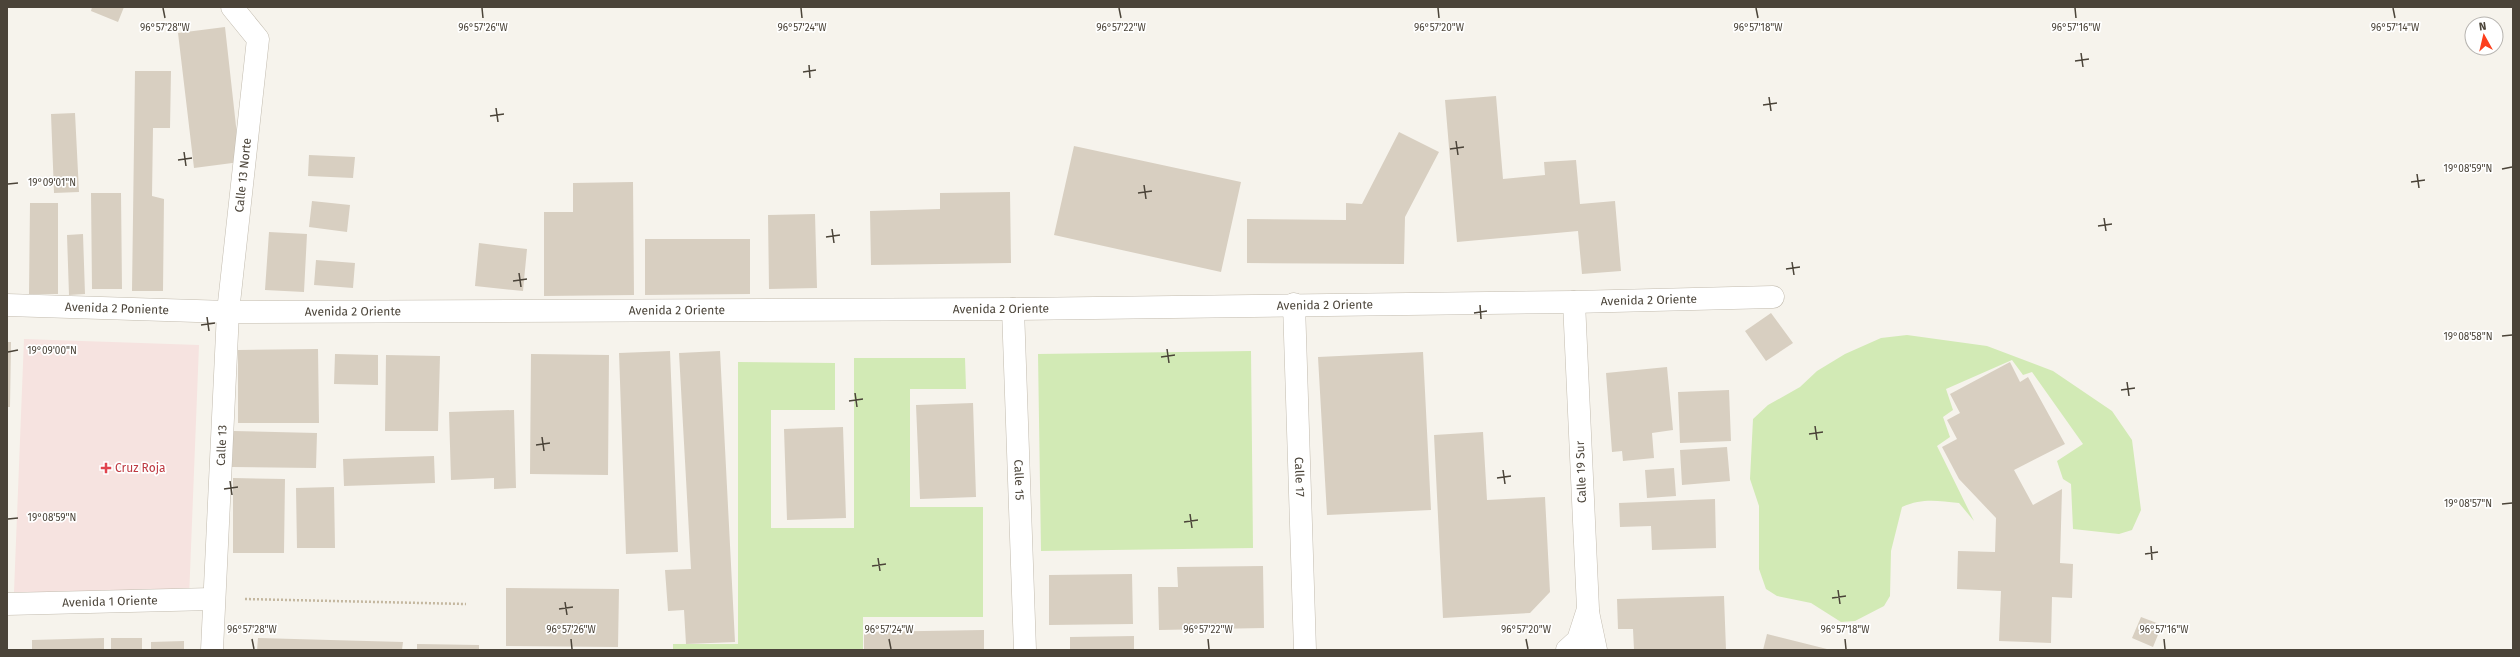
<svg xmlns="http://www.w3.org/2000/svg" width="2520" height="657" viewBox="0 0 2520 657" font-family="'Fira Sans',sans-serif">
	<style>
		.medical { fill: #f6e3e0 }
		.green { fill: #d2eab5 }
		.building { fill: #d8cfc1 }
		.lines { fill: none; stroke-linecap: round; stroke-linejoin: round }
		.minor-casing { stroke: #c2bbae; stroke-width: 23 }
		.path { stroke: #c4b79f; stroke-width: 2.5; stroke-dasharray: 2 2; stroke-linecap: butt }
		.minor { stroke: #fff; stroke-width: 22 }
		.ticks { fill: none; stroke: #4b4439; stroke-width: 1.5 }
		.health-dot { fill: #e0444e; stroke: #fff; stroke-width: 1.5 }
		.labels { text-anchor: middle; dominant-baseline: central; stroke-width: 3.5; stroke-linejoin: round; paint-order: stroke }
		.street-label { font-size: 12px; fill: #4b4439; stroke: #fff }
		.health-label { font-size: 12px; fill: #be3a42; stroke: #fff; text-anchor: start }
		.ticks-label { font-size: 10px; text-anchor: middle; fill: #4b4439; stroke: #fff; stroke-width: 3.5; stroke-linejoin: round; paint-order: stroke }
	</style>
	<rect width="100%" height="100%" fill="#f6f3ec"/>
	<path class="medical" d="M24 339 199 345 189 598 14 592Z"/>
	<path class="green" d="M1907 335 1987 346 2053 371 2112 411 2132 440 2141 510 2132 530 2119 534 2073 529 2071 484 2063 479 2057 461 2083 444 2032 372 2023 375 2012 360 1946 389 1953 410 1943 417 1950 437 1937 446 1974 521 1959 503C1937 501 1923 498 1902 507L1891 551 1890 596 1884 606 1855 621 1841 622 1811 603 1777 596 1766 589 1759 569V506L1750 479 1753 419 1768 405 1800 387 1817 371 1845 354 1881 338Z
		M1251 351 1253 548 1041 551 1038 354Z
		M854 358H965L966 389H910V507H983V617H863V650H673V644H738V362L835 363V410H771V528H854Z"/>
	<path class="building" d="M92 7H124L118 22 91 11Z
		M225 27 240 162 194 168 178 33Z
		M135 71H171L170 128H153L152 196 164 199 163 291H132Z
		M1496 96 1503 179 1545 175 1544 162 1576 160 1580 204 1615 201 1621 271 1582 274 1578 231 1457 242 1445 100Z
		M75 113 79 192 54 193 51 114Z
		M1399 132 1439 152 1405 217 1404 264 1247 263V219L1346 220V203L1362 204Z
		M1074 146 1241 182 1221 272 1054 235Z
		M309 155 355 157 353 178 308 176Z
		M633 182 634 295 544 296V212H573V183Z
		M1010 192 1011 263 871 265 870 211 940 209V193Z
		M91 193H121L122 289H92Z
		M312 201 350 205 347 232 309 227Z
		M30 203H58V294H29Z
		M815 214 817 288 769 289 768 215Z
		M269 232 307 234 304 292 265 290Z
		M83 234 85 294 69 295 67 235Z
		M645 239H750V294L645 295Z
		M479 243 527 249 523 291 475 286Z
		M316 260 355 263 353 288 314 285Z
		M1771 313 1793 343 1766 361 1745 331Z
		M7 342H11L10 407H7Z
		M318 349 319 423H238V350Z
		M670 351 678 552 626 554 619 353Z
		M720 351 735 642 686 644 684 610 668 611 665 570 691 569 679 353Z
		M1423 352 1431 510 1327 515 1318 357Z
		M335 354 378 355V385L334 384Z
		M531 354 609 355 608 475 530 474Z
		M386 355 440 356 438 431H385Z
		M2010 362 2020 382 2028 377 2065 444 2014 470 2033 505 2062 489 2060 563 2073 564 2072 598 2052 597 2051 643 1999 641 2001 591 1957 589 1958 551 1995 552 1996 518 1959 479 1942 447 1957 439 1947 420 1960 413 1950 394Z
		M1667 367 1673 430 1652 433 1654 458 1623 461 1622 451 1612 452 1606 373Z
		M1729 390 1731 441 1680 443 1678 392Z
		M973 403 976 497 920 499 916 405Z
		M514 410 516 488 494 489V478L451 480 449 412Z
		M843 427 846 518 787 520 784 429Z
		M233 431 317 433 316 468 232 467Z
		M1483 432 1487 500 1545 497 1550 592 1530 613 1443 618 1434 435Z
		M1727 447 1730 481 1682 485 1680 450Z
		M434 456 435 483 344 486 343 459Z
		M1674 468 1676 496 1647 498 1645 470Z
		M233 478 285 479 284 553H233Z
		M334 487 335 548H297L296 488Z
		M1715 499 1716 548 1652 550 1651 526 1620 527 1619 503Z
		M1263 566 1264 628 1159 630 1158 587H1178L1177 567Z
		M1132 574 1133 624 1049 625V575Z
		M506 588 619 589 618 647 506 646Z
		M1724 596 1726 650H1634L1633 629H1618L1617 599Z
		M2141 617 2162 625 2153 647 2132 638Z
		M984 630V650H864V632Z
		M1767 634 1827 649V650H1763Z
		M1134 636V650H1070V637Z
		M104 638V650H32V640Z
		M111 638H142V650H111Z
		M258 638 403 642 402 650H257Z
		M184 641V650H151V642Z
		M417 644 479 645V650H417Z"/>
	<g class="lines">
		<defs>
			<g id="minor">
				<path id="s1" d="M1294 304 1305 650"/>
				<path id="s2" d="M7 305 228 312 1013 309 1574 302 1773 297"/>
				<path id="s3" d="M1013 309 1025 650"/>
				<path id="s4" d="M7 604 212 599"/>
				<path d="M1588 612 1596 650"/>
				<path id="s5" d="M212 650 228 312 258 39 232 7"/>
				<path d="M1567 650 1578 640 1588 609 1574 302"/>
			</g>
		</defs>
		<use href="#minor" class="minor-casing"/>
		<path class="path" d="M245 599 466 604"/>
		<use href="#minor" class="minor"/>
	</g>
	<path class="ticks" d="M163 8 165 18M482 8 483 18M801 8 802 18M1119 8 1121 18M1438 8 1439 18M1756 8 1758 18M2075 8 2076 18M2393 8 2395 18M2081 53 2083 67M2075 61 2089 59M809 65 810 78M803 72 816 70M1769 97 1771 111M1763 105 1777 103M496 108 498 122M490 116 504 114M1456 141 1458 155M1450 149 1464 147M184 152 186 166M178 160 192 158M2502 169 2512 167M2417 174 2419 188M2411 182 2425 180M8 184 18 183M1144 185 1146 199M1138 193 1152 191M2104 218 2106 231M2098 226 2112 224M832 229 834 243M826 237 840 235M1792 262 1794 275M1786 269 1800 267M519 273 521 287M513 281 527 279M1480 305 1481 319M1474 313 1487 311M207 317 209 331M201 325 215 323M2502 336 2512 335M1167 349 1169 363M8 352 18 350M1161 357 1175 355M2127 382 2129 396M2121 390 2135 388M855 393 857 407M849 401 863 399M1815 426 1817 440M1809 434 1823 432M542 437 544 451M536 445 550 443M1503 470 1505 484M1497 478 1511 476M230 481 232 495M224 489 238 487M2502 504 2512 503M1190 514 1192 528M8 519 18 518M1184 522 1198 520M2151 546 2152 560M2145 554 2158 552M878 558 880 571M872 566 886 564M1838 590 1840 604M1832 598 1846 596M565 602 567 615M559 609 573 607M252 639 254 649M571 639 572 649M889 639 891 649M1208 639 1209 649M1526 639 1528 649M1845 639 1846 649M2164 639 2165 649"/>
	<path class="health-dot" d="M104 462h4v4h4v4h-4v4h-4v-4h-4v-4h4z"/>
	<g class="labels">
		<g class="street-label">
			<text stroke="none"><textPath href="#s5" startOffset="476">Calle 13 Norte</textPath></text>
			<text stroke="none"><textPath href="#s2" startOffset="1642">Avenida 2 Oriente</textPath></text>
			<text stroke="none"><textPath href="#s2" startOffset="1318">Avenida 2 Oriente</textPath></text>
			<text stroke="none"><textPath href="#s2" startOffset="110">Avenida 2 Poniente</textPath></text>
			<text stroke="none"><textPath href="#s2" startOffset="994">Avenida 2 Oriente</textPath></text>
			<text stroke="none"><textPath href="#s2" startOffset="670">Avenida 2 Oriente</textPath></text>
			<text stroke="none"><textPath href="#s2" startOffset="346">Avenida 2 Oriente</textPath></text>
			<text stroke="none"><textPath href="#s5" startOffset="205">Calle 13</textPath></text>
			<text transform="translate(1581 472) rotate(-92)">Calle 19 Sur</text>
			<text stroke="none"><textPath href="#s1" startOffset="173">Calle 17</textPath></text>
			<text stroke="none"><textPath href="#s3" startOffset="171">Calle 15</textPath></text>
			<text stroke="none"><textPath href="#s4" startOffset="103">Avenida 1 Oriente</textPath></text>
		</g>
		<g class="health-label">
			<text x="115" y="468">Cruz Roja</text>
		</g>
	</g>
	<g class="ticks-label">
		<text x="165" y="31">96°57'28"W</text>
		<text x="483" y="31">96°57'26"W</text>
		<text x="802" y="31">96°57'24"W</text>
		<text x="1121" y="31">96°57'22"W</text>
		<text x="1439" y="31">96°57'20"W</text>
		<text x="1758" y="31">96°57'18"W</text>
		<text x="2076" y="31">96°57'16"W</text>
		<text x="2395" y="31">96°57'14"W</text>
		<text x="2468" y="172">19°08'59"N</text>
		<text x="52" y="186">19°09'01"N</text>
		<text x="2468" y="340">19°08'58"N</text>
		<text x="52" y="354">19°09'00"N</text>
		<text x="2468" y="507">19°08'57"N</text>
		<text x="52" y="521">19°08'59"N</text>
		<text x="252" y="633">96°57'28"W</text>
		<text x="571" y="633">96°57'26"W</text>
		<text x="889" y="633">96°57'24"W</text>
		<text x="1208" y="633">96°57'22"W</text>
		<text x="1526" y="633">96°57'20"W</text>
		<text x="1845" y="633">96°57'18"W</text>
		<text x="2164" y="633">96°57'16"W</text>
	</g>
	<rect width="2520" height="657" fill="none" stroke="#4b4439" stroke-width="16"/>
	<g transform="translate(2484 36) rotate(352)"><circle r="19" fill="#ffffff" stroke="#b7b4b0"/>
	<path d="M0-3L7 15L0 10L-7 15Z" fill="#fc3f1d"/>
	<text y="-6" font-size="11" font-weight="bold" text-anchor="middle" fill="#4b4439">N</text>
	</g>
</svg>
